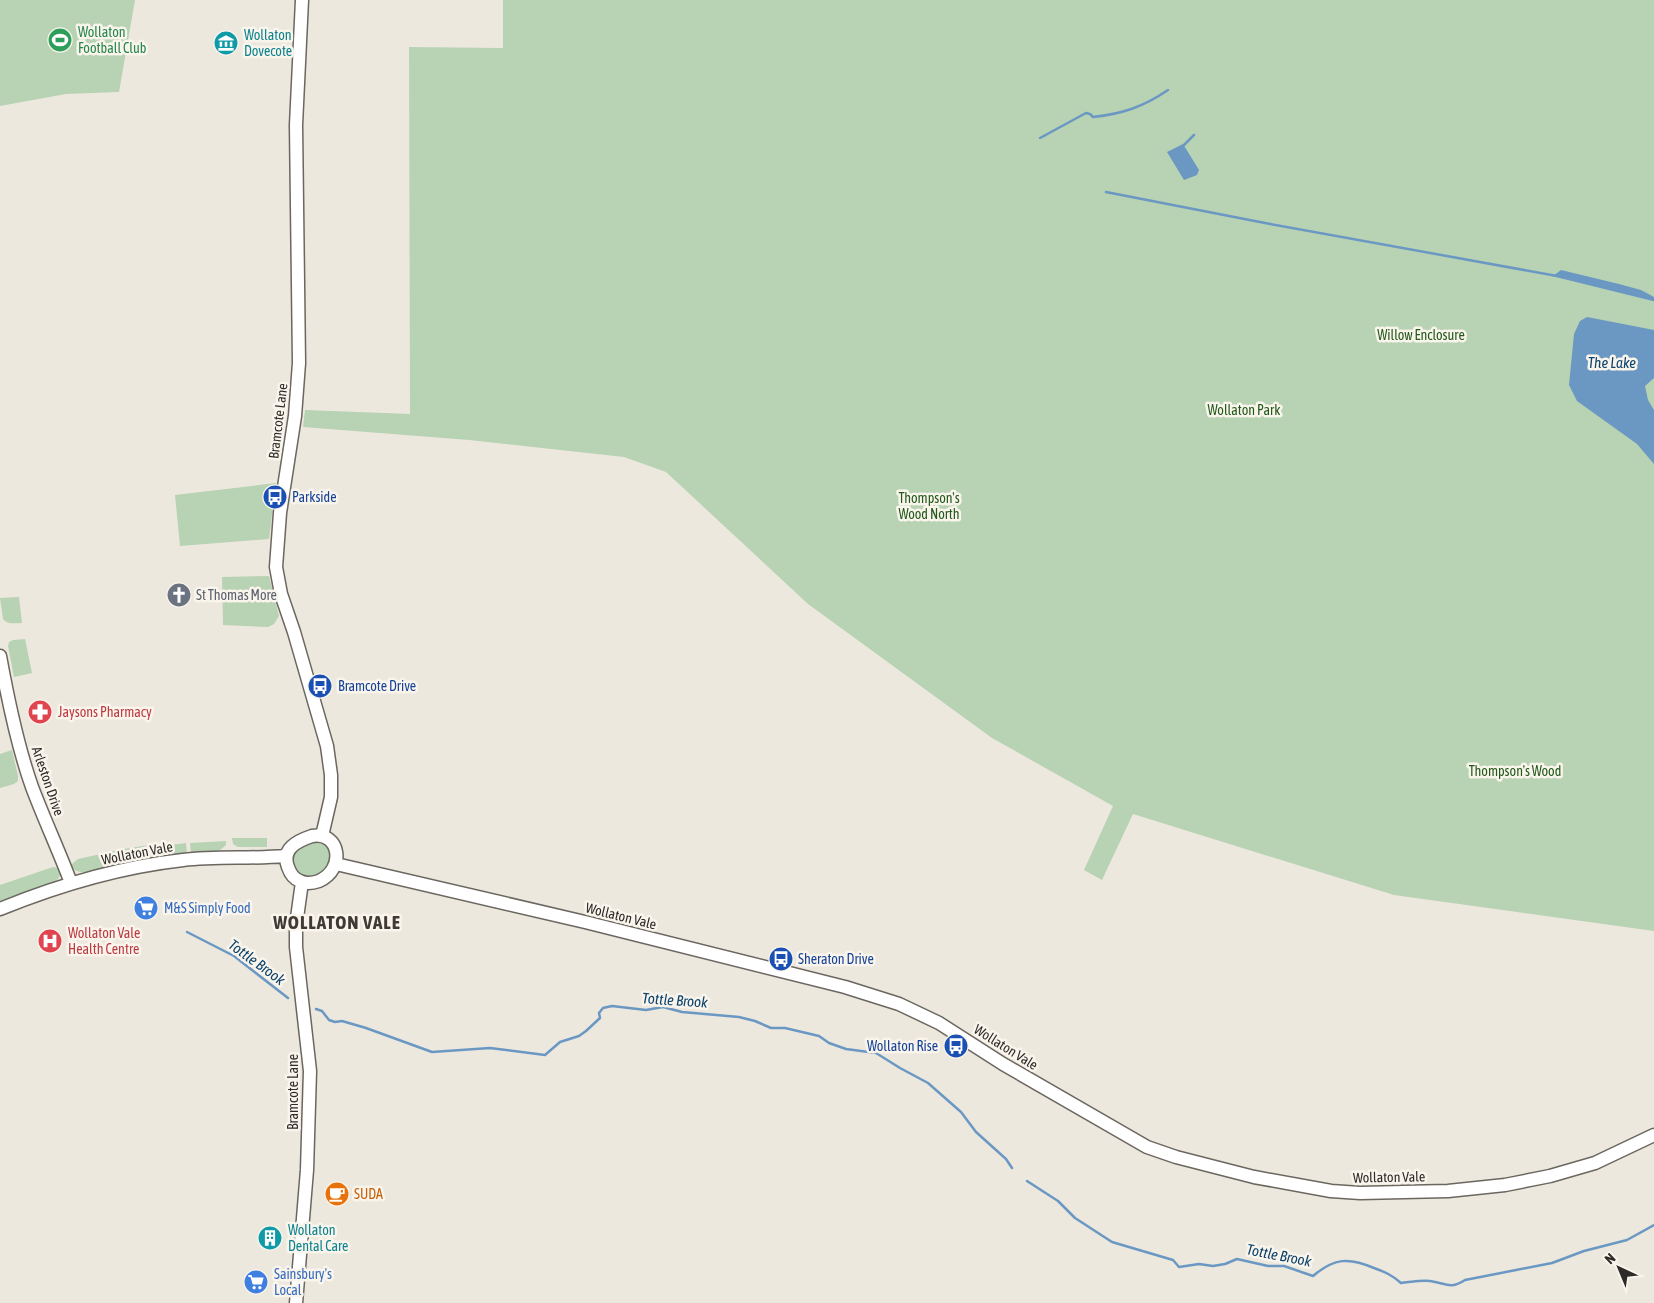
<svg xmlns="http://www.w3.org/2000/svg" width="1654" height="1303" viewBox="0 0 1654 1303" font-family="'Asap Condensed',sans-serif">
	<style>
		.green { fill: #b8d2b4 }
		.water { fill: #6a98c3 }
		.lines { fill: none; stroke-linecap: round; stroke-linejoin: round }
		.stream { stroke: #6a98c3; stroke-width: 2.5 }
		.tertiary-casing { stroke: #6b665f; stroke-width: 15 }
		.tertiary { stroke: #fff; stroke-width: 12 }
		.labels { text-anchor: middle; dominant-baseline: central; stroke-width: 5; stroke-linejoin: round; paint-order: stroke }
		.leisure-label { font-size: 14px; fill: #27864d; stroke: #faf5ec; text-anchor: start }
		.culture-label { font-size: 14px; fill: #0d838f; stroke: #faf5ec; text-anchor: start }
		.park-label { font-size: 14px; fill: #225a1b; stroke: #faf5ec }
		.street-label { font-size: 14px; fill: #2d2b28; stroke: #faf5ec }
		.transit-label { font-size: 14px; fill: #164399; stroke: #faf5ec; text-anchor: start }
		.worship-label { font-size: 14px; fill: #5b616d; stroke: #faf5ec; text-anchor: start }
		.health-label { font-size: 14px; fill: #be3a42; stroke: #faf5ec; text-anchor: start }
		.shop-label { font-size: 14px; fill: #366cbe; stroke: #faf5ec; text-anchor: start }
		.food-label { font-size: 14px; fill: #c56008; stroke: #faf5ec; text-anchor: start }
		.water-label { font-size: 15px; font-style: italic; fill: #0d436c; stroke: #faf5ec }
		.district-label { font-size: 19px; font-weight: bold; letter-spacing: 1px; fill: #3f3b34; stroke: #faf5ec }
	</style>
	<rect width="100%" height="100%" fill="#ede8de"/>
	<path class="green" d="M0 0H135L119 92 66 94 0 106Z
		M503 0H1654V931L1394 895 1133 814 1102 880 1084 870 1113 806 992 738 808 604 666 472 624 457 469 440 303 427 305 410 410 414 409 47 503 48Z
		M276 483 269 539 180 546 175 495Z
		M269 576 279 616 274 624 268 627 223 625 222 577Z
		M19 597 22 623C15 623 8 625 3 619L0 598Z
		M25 639 32 673 14 677 8 646 9 642 13 640Z
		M12 750 18 776V781L14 784 0 788V754Z
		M232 838H267V847H238L233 844Z
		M226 841V845L219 851 191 853 190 843Z
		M313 842 325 845C331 852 333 859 328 866 309 891 282 867 296 851 300 846 307 844 313 842Z
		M186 843 187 854 158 858 157 847Z
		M149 845 152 846 154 855 130 860 126 856 124 849Z
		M119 850 121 858 120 863C107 867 80 880 71 866L73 863 78 859Z
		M53 867 58 868 61 873 58 879 54 882 0 902V885Z"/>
	<path class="water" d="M1183 144 1199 170 1197 175 1184 180 1167 152Z
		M1561 270 1619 284 1641 290 1654 297V300L1553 276Z
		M1587 317 1654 330V378L1645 386 1648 400 1654 410V464L1637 444 1577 401 1569 385 1574 334 1580 321Z"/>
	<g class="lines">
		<path class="stream" d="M1046 135 1040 138 1086 113 1090 114 1093 117C1122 114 1143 107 1168 90
			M1184 145 1194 135
			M1106 192 1265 223 1557 276 1654 300
			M187 932 234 956 288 998
			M316 1009 322 1011 329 1020 335 1022 342 1021 366 1028 432 1052 490 1048 545 1055 560 1042 579 1036 586 1031 600 1018 599 1013 603 1008 612 1006 646 1010 663 1007 682 1012 739 1017 755 1021 771 1028H785L819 1036 829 1043 846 1049 876 1053 900 1068 928 1083 961 1112 976 1132 1006 1159 1012 1168
			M1027 1181 1058 1201 1075 1218 1112 1242 1173 1260 1179 1267 1199 1264 1213 1266 1225 1264 1237 1259 1268 1266H1284L1313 1276C1334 1258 1349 1257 1374 1268 1385 1272 1392 1275 1401 1283 1411 1282 1421 1280 1430 1281 1446 1283 1450 1290 1465 1280L1552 1263 1584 1251 1627 1240 1654 1225"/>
		<defs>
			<path id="tertiary" d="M302 0 296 125 299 363 295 416 280 513 276 567 281 594 294 632 327 746 331 775V797L322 836
				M0 656C8 700 17 745 32 787 44 819 59 851 71 883
				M312 836C340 831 346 869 319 881 313 883 306 884 300 881 294 879 290 873 288 867 281 849 297 841 312 836Z
				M336 864 585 922 845 987 899 1004 939 1023 1003 1064 1147 1147 1176 1157 1254 1177 1331 1191 1360 1193 1448 1191 1505 1185 1550 1176 1595 1163 1654 1135
				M0 909C59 885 120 867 183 860 217 856 251 859 285 856
				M296 1303 307 1170 310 1071 296 947V925L302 882"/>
		</defs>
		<use href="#tertiary" class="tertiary-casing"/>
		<use href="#tertiary" class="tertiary"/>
	</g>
	<defs>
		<symbol id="stadium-disc" viewBox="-11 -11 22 22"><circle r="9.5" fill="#2e9e5b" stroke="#faf5ec"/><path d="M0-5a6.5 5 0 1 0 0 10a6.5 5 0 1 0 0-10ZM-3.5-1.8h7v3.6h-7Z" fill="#fff"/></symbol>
		<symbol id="museum-disc" viewBox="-11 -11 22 22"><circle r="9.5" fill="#0f9aa8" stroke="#faf5ec"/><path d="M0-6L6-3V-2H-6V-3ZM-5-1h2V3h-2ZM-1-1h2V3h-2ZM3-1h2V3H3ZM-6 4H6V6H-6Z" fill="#fff"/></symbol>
		<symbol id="bus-disc" viewBox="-11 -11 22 22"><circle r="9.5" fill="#1a4fb4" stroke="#faf5ec"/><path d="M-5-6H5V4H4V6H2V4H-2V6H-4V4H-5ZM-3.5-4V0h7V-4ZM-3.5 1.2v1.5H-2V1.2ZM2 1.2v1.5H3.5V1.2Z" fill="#fff"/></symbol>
		<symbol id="church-disc" viewBox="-11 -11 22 22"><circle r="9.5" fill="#6b7280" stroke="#faf5ec"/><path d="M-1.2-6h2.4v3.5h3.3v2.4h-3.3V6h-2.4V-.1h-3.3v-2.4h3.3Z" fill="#fff"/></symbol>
		<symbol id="pharmacy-disc" viewBox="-11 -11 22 22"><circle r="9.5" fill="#e0444e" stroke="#faf5ec"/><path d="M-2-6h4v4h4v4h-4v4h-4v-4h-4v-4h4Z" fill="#fff"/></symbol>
		<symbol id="supermarket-disc" viewBox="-11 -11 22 22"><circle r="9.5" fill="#3f7fe0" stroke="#faf5ec"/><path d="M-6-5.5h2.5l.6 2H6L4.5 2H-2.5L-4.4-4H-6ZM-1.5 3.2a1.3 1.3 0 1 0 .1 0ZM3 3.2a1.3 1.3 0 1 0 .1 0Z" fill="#fff"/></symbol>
		<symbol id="hospital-disc" viewBox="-11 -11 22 22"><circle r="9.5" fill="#e0444e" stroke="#faf5ec"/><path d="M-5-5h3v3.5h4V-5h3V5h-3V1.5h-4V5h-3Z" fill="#fff"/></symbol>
		<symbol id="cafe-disc" viewBox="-11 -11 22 22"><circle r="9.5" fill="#e8710a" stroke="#faf5ec"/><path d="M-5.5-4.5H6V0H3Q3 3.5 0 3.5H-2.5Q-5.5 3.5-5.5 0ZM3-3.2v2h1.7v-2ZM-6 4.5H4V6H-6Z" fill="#fff"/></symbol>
		<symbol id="building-disc" viewBox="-11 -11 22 22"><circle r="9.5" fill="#0f9aa8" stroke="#faf5ec"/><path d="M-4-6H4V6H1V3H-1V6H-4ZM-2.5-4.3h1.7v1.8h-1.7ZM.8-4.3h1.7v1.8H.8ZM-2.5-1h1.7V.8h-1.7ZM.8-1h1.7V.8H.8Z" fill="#fff"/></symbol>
	</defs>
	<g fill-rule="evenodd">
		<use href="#stadium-disc" x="46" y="26" width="28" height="28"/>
		<use href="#museum-disc" x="212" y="29" width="28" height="28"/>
		<use href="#bus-disc" x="261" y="483" width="28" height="28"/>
		<use href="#church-disc" x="165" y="581" width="28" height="28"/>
		<use href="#bus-disc" x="306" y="672" width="28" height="28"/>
		<use href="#pharmacy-disc" x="26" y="698" width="28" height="28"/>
		<use href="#supermarket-disc" x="132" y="894" width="28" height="28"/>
		<use href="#hospital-disc" x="36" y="927" width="28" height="28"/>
		<use href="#bus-disc" x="767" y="945" width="28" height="28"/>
		<use href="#bus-disc" x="942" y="1032" width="28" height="28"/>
		<use href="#cafe-disc" x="323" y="1180" width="28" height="28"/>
		<use href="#building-disc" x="256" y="1224" width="28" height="28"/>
		<use href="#supermarket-disc" x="242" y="1268" width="28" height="28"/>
	</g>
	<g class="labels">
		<g class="leisure-label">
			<text x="78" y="32">Wollaton<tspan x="78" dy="16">Football Club</tspan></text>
		</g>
		<g class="culture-label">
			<text x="244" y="35">Wollaton<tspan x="244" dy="16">Dovecote</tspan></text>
			<text x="288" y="1230">Wollaton<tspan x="288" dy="16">Dental Care</tspan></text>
		</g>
		<g class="park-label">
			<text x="1421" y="335">Willow Enclosure</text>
			<text x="1244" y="410">Wollaton Park</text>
			<text x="929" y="498">Thompson's<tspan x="929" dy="16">Wood North</tspan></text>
			<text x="1515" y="771">Thompson's Wood</text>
		</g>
		<g class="street-label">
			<text transform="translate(278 421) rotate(-83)">Bramcote Lane</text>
			<text transform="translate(48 781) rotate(71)">Arleston Drive</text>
			<text transform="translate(137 853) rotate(-11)">Wollaton Vale</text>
			<text transform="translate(621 916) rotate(14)">Wollaton Vale</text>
			<text transform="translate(1006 1047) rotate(32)">Wollaton Vale</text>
			<text transform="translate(293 1092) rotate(-90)">Bramcote Lane</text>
			<text transform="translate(1389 1177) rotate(-1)">Wollaton Vale</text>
		</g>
		<g class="transit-label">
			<text x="292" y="497">Parkside</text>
			<text x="338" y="686">Bramcote Drive</text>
			<text x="798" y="959">Sheraton Drive</text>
			<text x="938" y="1046" text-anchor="end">Wollaton Rise</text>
		</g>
		<g class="worship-label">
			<text x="196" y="595">St Thomas More</text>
		</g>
		<g class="health-label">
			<text x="58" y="712">Jaysons Pharmacy</text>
			<text x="68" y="933">Wollaton Vale<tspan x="68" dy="16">Health Centre</tspan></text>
		</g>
		<g class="shop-label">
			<text x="164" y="908">M&amp;S Simply Food</text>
			<text x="274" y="1274">Sainsbury's<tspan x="274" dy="16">Local</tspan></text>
		</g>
		<g class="food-label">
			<text x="354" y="1194">SUDA</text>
		</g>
		<g class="water-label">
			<text x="1612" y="362">The Lake</text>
			<text transform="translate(257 962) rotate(36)">Tottle Brook</text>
			<text transform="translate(675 1000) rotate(4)">Tottle Brook</text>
			<text transform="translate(1279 1255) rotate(11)">Tottle Brook</text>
		</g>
		<g class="district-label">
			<text x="337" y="922">WOLLATON VALE</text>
		</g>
	</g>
	<g transform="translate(1619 1268) rotate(316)" stroke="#faf5ec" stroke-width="4" paint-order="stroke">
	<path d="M0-4L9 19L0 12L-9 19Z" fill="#2d2b28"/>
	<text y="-8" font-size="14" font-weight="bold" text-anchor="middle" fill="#2d2b28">N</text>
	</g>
</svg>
